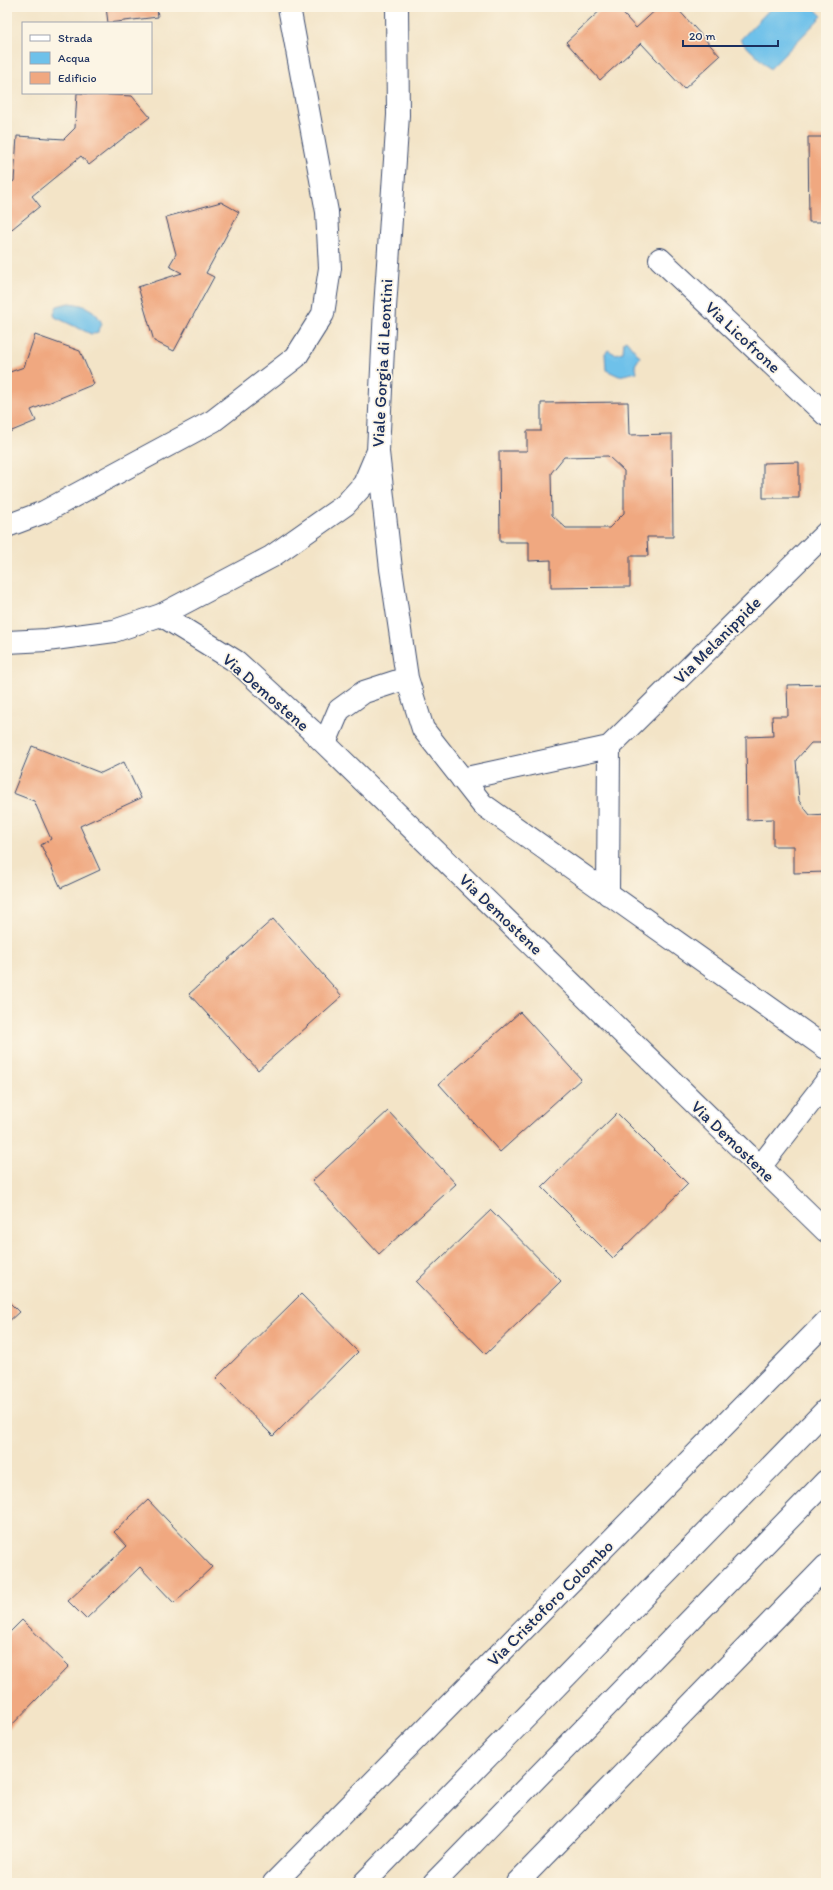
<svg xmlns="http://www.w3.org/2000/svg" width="833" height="1890" viewBox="0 0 833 1890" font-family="Itim,sans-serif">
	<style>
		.water { fill: #6ec1ea; stroke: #4478a4 }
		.building { fill: #f0a880; fill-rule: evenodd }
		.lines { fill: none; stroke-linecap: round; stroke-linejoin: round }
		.minor-casing { stroke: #3b4a6e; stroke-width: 24 }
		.tertiary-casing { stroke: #3b4a6e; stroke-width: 24 }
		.primary-casing { stroke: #3b4a6e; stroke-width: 24 }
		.minor { stroke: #fff; stroke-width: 22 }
		.tertiary { stroke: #fff; stroke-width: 22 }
		.primary { stroke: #fff; stroke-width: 22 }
		.labels { text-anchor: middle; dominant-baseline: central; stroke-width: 3.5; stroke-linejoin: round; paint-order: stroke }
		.street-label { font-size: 17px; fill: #1b2f5e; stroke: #fcf5e5 }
	</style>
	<rect width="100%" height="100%" fill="#fcf5e5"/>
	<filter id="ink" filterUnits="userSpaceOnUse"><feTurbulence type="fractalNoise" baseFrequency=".025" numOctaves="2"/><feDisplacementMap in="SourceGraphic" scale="8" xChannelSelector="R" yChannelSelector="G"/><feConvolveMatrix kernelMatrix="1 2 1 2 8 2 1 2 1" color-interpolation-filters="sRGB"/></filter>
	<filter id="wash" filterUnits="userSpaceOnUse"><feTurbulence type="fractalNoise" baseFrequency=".012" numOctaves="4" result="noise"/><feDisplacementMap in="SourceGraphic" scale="16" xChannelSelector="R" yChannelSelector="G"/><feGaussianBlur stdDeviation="0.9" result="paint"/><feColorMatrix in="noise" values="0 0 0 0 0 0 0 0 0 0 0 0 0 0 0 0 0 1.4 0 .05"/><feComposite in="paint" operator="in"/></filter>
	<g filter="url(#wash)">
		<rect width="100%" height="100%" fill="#f3e4c7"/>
		<path class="water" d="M772 7H813L822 16 770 69 740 40Z
			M69 303C84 304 97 310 102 324L98 332 91 334 55 317 54 313 57 306Z
			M626 340 640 357 635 365 637 372 619 376 606 370 605 353 608 350 615 354 623 352 624 341Z"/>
		<g id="blocks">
			<path class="building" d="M106 7H157L158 17 108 23Z
				M604 7H617L636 28 659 7H676L720 56 684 89 641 43 600 80 566 42Z
				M77 93 132 96 150 117 89 165 81 156 32 196 40 206 7 233V185L14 181 17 136 64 139 75 128Z
				M808 137H826V222H809Z
				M221 202 239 212 206 273 214 277 174 351 154 341 138 287 182 273 169 266 176 254 166 217Z
				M35 335 80 351 94 384 31 410 36 421 7 433V382L9 383 7 373 24 367Z
				M628 402 629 435 672 434 673 537H647L648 556H630V587L551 588V560L529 561V542H500L499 451H527V431H541V403ZM608 456 624 471V513L609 528H566L552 515 551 473 564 457Z
				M799 462V498H763V463Z
				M826 684V743H811L796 760 799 801 810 815 826 814V872L794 873V846H773V819L747 820 746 737 773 736 772 716H788L787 685Z
				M32 746 101 773 124 762 141 798 80 826 100 870 61 888 41 845 51 839 34 801 13 793Z
				M273 919 342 996 258 1070 189 994Z
				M520 1012 581 1079 500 1152 439 1084Z
				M388 1111 456 1184 379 1254 312 1181Z
				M617 1113 688 1184 613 1258 542 1187Z
				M491 1210 561 1281 486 1354 416 1282Z
				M301 1294 358 1352 273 1436 216 1378Z
				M7 1300 19 1312 7 1323Z
				M148 1500 212 1567 174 1603 140 1567 86 1619 68 1601 127 1546 114 1532Z
				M22 1620 69 1666 7 1730V1635Z"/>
		</g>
	</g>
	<g filter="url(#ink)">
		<use href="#blocks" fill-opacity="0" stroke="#3b4a6e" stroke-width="1"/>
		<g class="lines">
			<defs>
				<path id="minor" d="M660 259 826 415
					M378 452 391 569 407 678 423 729 482 804 826 1048
					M7 526 44 512 213 421 296 357 323 314 330 268 327 212 289 7
					M161 615 237 662 311 730 826 1231
					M7 642 47 640 114 631 161 615 271 557 345 505 364 484 378 451 385 308 398 115 397 7
					M325 743 339 710 364 692 407 678
					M609 747 826 533
					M462 779 609 747 608 894
					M760 1167 826 1082"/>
				<path id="tertiary" d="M274 1883 826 1322
					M517 1883 826 1566"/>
				<path id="primary" d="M364 1883 826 1410
					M434 1883 826 1481"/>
			</defs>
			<use href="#minor" class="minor-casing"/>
			<use href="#tertiary" class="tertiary-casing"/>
			<use href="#primary" class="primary-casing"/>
			<use href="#minor" class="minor"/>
			<use href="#tertiary" class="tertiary"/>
			<use href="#primary" class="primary"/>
		</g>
	</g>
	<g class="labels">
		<g class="street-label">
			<text transform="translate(743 337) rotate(43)">Via Licofrone</text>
			<text transform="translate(382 363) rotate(-87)">Viale Gorgia di Leontini</text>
			<text transform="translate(717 640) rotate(-45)">Via Melanippide</text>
			<text transform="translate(266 692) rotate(41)">Via Demostene</text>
			<text transform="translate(501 914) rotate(44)">Via Demostene</text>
			<text transform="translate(733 1141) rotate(44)">Via Demostene</text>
			<text transform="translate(550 1603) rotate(-45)">Via Cristoforo Colombo</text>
		</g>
	</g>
	<rect width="833" height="1890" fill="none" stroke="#fcf5e5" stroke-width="24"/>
	<rect x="22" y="22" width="130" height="72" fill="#fcf5e5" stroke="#a2a6af"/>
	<rect x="30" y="35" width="20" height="6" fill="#ffffff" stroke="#a2a6af"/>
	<text x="58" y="42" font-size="12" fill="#1b2f5e">Strada</text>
	<rect x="30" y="52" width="20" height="12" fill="#6ec1ea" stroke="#a2a6af"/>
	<text x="58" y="62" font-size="12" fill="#1b2f5e">Acqua</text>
	<rect x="30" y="72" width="20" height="12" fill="#f0a880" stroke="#a2a6af"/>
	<text x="58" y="82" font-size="12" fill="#1b2f5e">Edificio</text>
	<path d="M683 40v6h95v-6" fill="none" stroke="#1b2f5e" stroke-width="2"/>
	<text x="689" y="40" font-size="12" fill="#1b2f5e" stroke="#fcf5e5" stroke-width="3" paint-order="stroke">20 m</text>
</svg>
